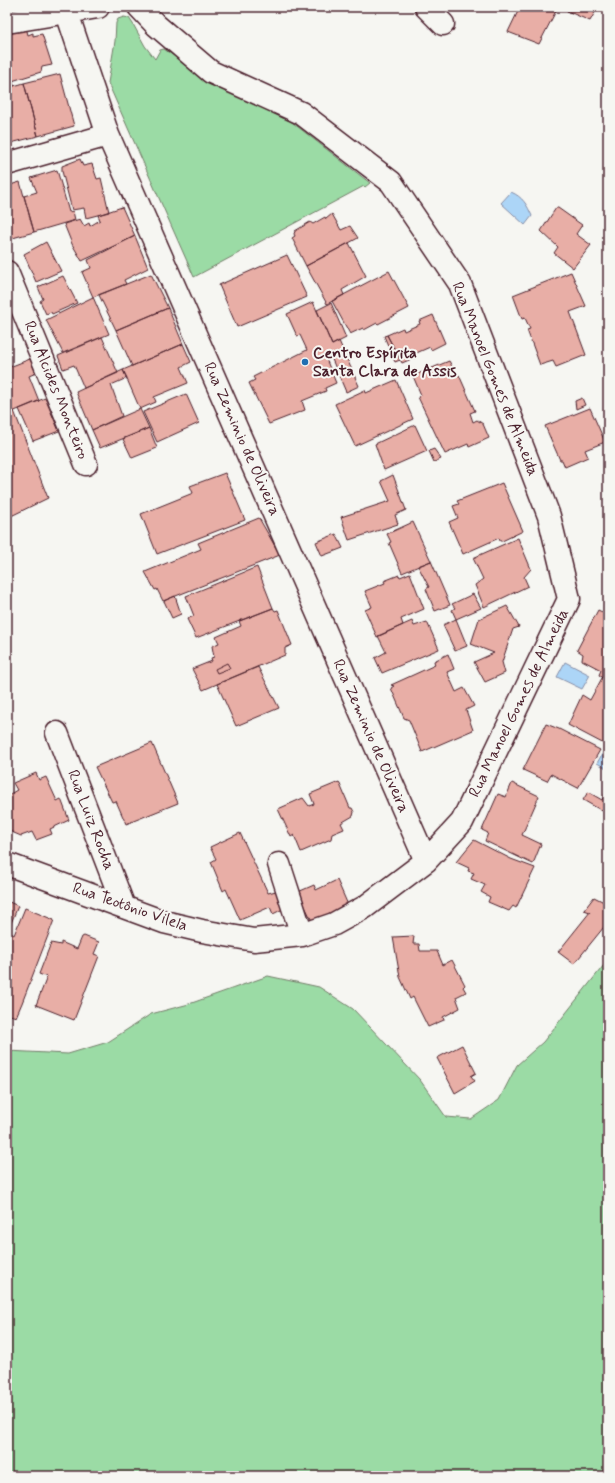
<svg xmlns="http://www.w3.org/2000/svg" width="615" height="1483" viewBox="0 0 615 1483" font-family="Mynerve,sans-serif">
	<style>
		.green { fill: #9bdba5; stroke: #727d68 }
		.water { fill: #acd5f7; stroke: #858ca5 }
		.building { fill: #e8aea6; stroke: #4a1f2b }
		.lines { fill: none; stroke-linecap: round; stroke-linejoin: round }
		.street-casing { stroke: #4a1f2b; stroke-width: 25 }
		.street { stroke: #f6f6f2; stroke-width: 22 }
		.poi-dot { fill: #1f6fb2; stroke: #f6f6f2; stroke-width: 1.5 }
		.labels { text-anchor: middle; dominant-baseline: central; stroke-width: 4; stroke-linejoin: round; paint-order: stroke }
		.poi-label { font-size: 16px; font-weight: bold; fill: #4a1f2b; stroke: #f6f6f2; text-anchor: start }
		.street-label { font-size: 16px; fill: #4a1f2b; stroke: #f6f6f2 }
	</style>
	<rect width="100%" height="100%" fill="#f6f6f2"/>
	<filter id="ink" filterUnits="userSpaceOnUse"><feTurbulence type="fractalNoise" baseFrequency=".025" numOctaves="2"/><feDisplacementMap in="SourceGraphic" scale="8" xChannelSelector="R" yChannelSelector="G"/><feConvolveMatrix kernelMatrix="1 2 1 2 8 2 1 2 1" color-interpolation-filters="sRGB"/></filter>
	<g filter="url(#ink)">
		<path class="green" d="M124 17 129 18 133 24 145 46 155 59 160 50 164 49 207 79 212 85 284 116 370 183 365 187 364 186 194 277 108 83 115 41 116 23 118 19Z
			M608 960V1476H7V1051L68 1054 108 1042 151 1014 189 1004 268 976 319 987 353 1009 420 1080 446 1117 471 1119 499 1100 517 1065 543 1042Z"/>
		<path class="water" d="M511 192C523 197 527 205 532 216L525 225 501 203Z
			M565 662 590 675 582 689 557 677Z
			M604 751 608 753V769L597 763Z"/>
		<path class="building" d="M520 7H558L539 44 508 32Z
			M569 7H598L590 21 567 11Z
			M26 27 28 35 33 33V36L42 34 52 65 42 67 41 72 12 81 7 63V32Z
			M7 63 14 86 7 88Z
			M60 74 74 126 38 136 24 83Z
			M24 83 38 136 7 144V88Z
			M80 159 83 166 92 164 97 179 101 178 109 212 86 218 84 208 72 210 62 171V166Z
			M57 170 69 212 73 211 75 220 34 232 24 196 37 192 31 178Z
			M20 182 34 232 9 239 7 233V186Z
			M122 207 135 236 82 261 72 244 64 224 80 219 84 226 89 223 90 226 100 220 98 215Z
			M556 208H558L582 225 576 234 591 245 573 268 554 253 558 247 541 231Z
			M332 214 341 230 350 226 358 238 306 266 292 238 295 236 294 234 295 231 310 222 313 224 325 217 326 219Z
			M135 236 148 268 124 280 126 284 93 297 82 272 91 268 88 260Z
			M46 242 61 271 36 282 24 254Z
			M349 243 366 276 342 290 344 295 327 304 306 266Z
			M287 255 307 297 237 327 219 285Z
			M389 271 409 308 378 324 377 323 364 330 363 328 350 334 332 301Z
			M571 272 586 306 570 312 586 355 556 367 553 361 540 365 527 330 530 329 525 318 522 319 513 295Z
			M151 274 168 308 116 330 99 295Z
			M63 276 77 303 52 314 51 312 46 314 40 301 43 299 38 287Z
			M93 297 109 334 63 353 46 320Z
			M313 302 332 345 339 341 359 386 346 392 331 357 326 359 336 383 325 388 326 391 302 401 305 410 269 424 249 383 255 380 253 377 307 350 300 335 297 336 287 314Z
			M331 303 346 338 332 345 317 310Z
			M168 308 183 344 132 366 116 330Z
			M433 315 445 343 431 350 430 347 414 354 416 357 402 363 387 335 403 328 404 331 420 324 419 321Z
			M387 335 400 360 395 362 384 336Z
			M102 337 118 373 84 388 74 365 63 369 58 356Z
			M183 344 191 362 181 367 188 383 154 397 156 402 140 409 123 370Z
			M30 359 36 373 29 376 39 401 7 414V368Z
			M449 361 457 375H459L475 411 470 413 473 422 477 420 483 424 489 438 469 447 468 444 445 454 418 397 421 395 413 376Z
			M123 370 127 378 111 385 122 416 92 430 76 392Z
			M396 380 413 419 355 446 335 404 365 390 366 393Z
			M186 394 199 423 157 442 143 412Z
			M45 398 59 431 33 441 19 409Z
			M582 398 585 405 576 409 575 401Z
			M590 408 605 442 585 450 588 457 565 467 562 460H560L545 426Z
			M140 409 149 428 100 448 92 430Z
			M14 411 48 498 7 518V414Z
			M415 425 427 451 384 470 375 444Z
			M149 428 157 448 132 458 123 439Z
			M434 449 441 459 434 462 429 451Z
			M225 473 245 520 157 554 141 514 193 493 190 486Z
			M393 475 406 510 395 515 398 524 349 540 341 517 390 501 381 481Z
			M502 483 523 531 502 541H500L499 538 463 554 449 522 458 518 453 506 459 504 457 501Z
			M259 518 280 555 163 601 157 589 155 590 145 572 201 549 198 543Z
			M413 522 431 561 402 573 389 543 391 542 387 534Z
			M336 534 343 548 322 556 316 542Z
			M518 538 531 569 524 577 528 586 484 607 475 585 483 579 473 558Z
			M431 561 450 605 435 611 426 589 429 587 418 566Z
			M257 567 273 608 196 638 187 619 194 616 186 596Z
			M410 573 424 609 401 619 403 625 377 637 365 610 372 607 365 591 385 583 384 581 399 575 400 577Z
			M473 594 481 608 456 619 452 610 455 608 452 604Z
			M175 596 181 614 172 618 164 601Z
			M507 606 519 627 513 629 502 662 505 673 485 682 474 662 494 653 471 644 479 619Z
			M273 608 275 611 278 610 292 645 285 648V655L203 690 192 669 212 661 211 658 214 657 212 646 219 643 216 637 241 626 239 621Z
			M598 610 608 615V681L599 675 601 670 582 660 583 654 577 650Z
			M456 619 467 646 455 651 443 625Z
			M412 621 414 626 427 622 439 649 382 673 375 658 386 652 378 636Z
			M448 654 454 669 447 672 456 692 464 688 474 706 466 710 473 730 422 752 409 720 404 718 391 688 394 686 391 685 435 665 434 661Z
			M227 663 230 668 217 673 215 669Z
			M258 667 279 708 236 726 217 684Z
			M602 678 608 681V746L568 725 582 695 590 700Z
			M546 724 559 729 600 750 578 788 551 774 547 781 523 770Z
			M152 743 178 803 126 824 116 801 112 802 95 767Z
			M36 773 39 780 46 777 57 801 61 799 69 820 50 829 52 834 36 840 32 832 21 836 7 830V801L10 794 17 790 13 783Z
			M339 782 350 808H352L354 812 353 816 341 823 344 829 332 834 331 839 301 852 294 835 291 837 278 809 303 798 309 806 314 804 310 794Z
			M512 783 539 796 522 835 541 844 533 864 485 841 488 833 482 830 498 794 506 797Z
			M608 788V809L606 813 583 800 588 792 602 800Z
			M240 833 268 893 276 891 283 909 273 914 270 907 240 920 226 889 223 891 211 862 216 859 210 847Z
			M474 840 511 859 535 868 516 908 513 906 509 911 488 902 490 897 481 892 485 885 471 879 474 873 468 871 469 868 456 862Z
			M337 880 348 905 314 925 298 892 314 885 316 890Z
			M594 897 608 904V922L574 964 558 952 590 912 584 910Z
			M7 901 18 906 7 933Z
			M25 908 54 920 22 1003 16 1017 7 1014V933L8 931 14 935Z
			M84 936 99 942 94 954 99 956 74 1020 36 1005 47 977 39 974 51 943 61 945V942L77 949 82 937Z
			M414 936 413 944H419L420 951H437L443 965 452 960 465 985 463 987 466 992 456 997 460 1008 443 1017 444 1020 428 1027 413 997 410 999 400 977 393 937Z
			M462 1045 476 1073 471 1076 475 1081 455 1093 437 1058Z"/>
		<g class="lines">
			<defs>
				<path id="street" d="M426 7 443 24
					M67 13 108 135 426 861
					M7 22 98 7
					M7 164 108 135
					M7 272 86 464
					M57 733 124 907
					M7 864 164 922 202 931 254 940 302 935 334 924 365 907 426 861 462 822 569 599 549 516 460 284 391 182 301 113 211 72 156 25 139 7
					M279 864 302 935"/>
			</defs>
			<use href="#street" class="street-casing"/>
			<use href="#street" class="street"/>
		</g>
	</g>
	<circle class="poi-dot" cx="305" cy="362" r="4"/>
	<g class="labels">
		<g class="poi-label">
			<text x="313" y="353">Centro Espírita<tspan x="313" dy="18">Santa Clara de Assis</tspan></text>
		</g>
		<g class="street-label">
			<text transform="translate(495 379) rotate(68)">Rua Manoel Gomes de Almeida</text>
			<text transform="translate(56 390) rotate(68)">Rua Alcides Monteiro</text>
			<text transform="translate(242 439) rotate(66)">Rua Zeminio de Oliveira</text>
			<text transform="translate(519 703) rotate(-64)">Rua Manoel Gomes de Almeida</text>
			<text transform="translate(371 736) rotate(66)">Rua Zeminio de Oliveira</text>
			<text transform="translate(91 820) rotate(69)">Rua Luiz Rocha</text>
			<text transform="translate(130 907) rotate(19)">Rua Teotônio Vilela</text>
		</g>
	</g>
	<rect width="615" height="1483" fill="none" stroke="#f6f6f2" stroke-width="24"/>
	<rect x="12" y="12" width="591" height="1459" fill="none" stroke="#4a1f2b" stroke-width="1.5" filter="url(#ink)"/>
</svg>
